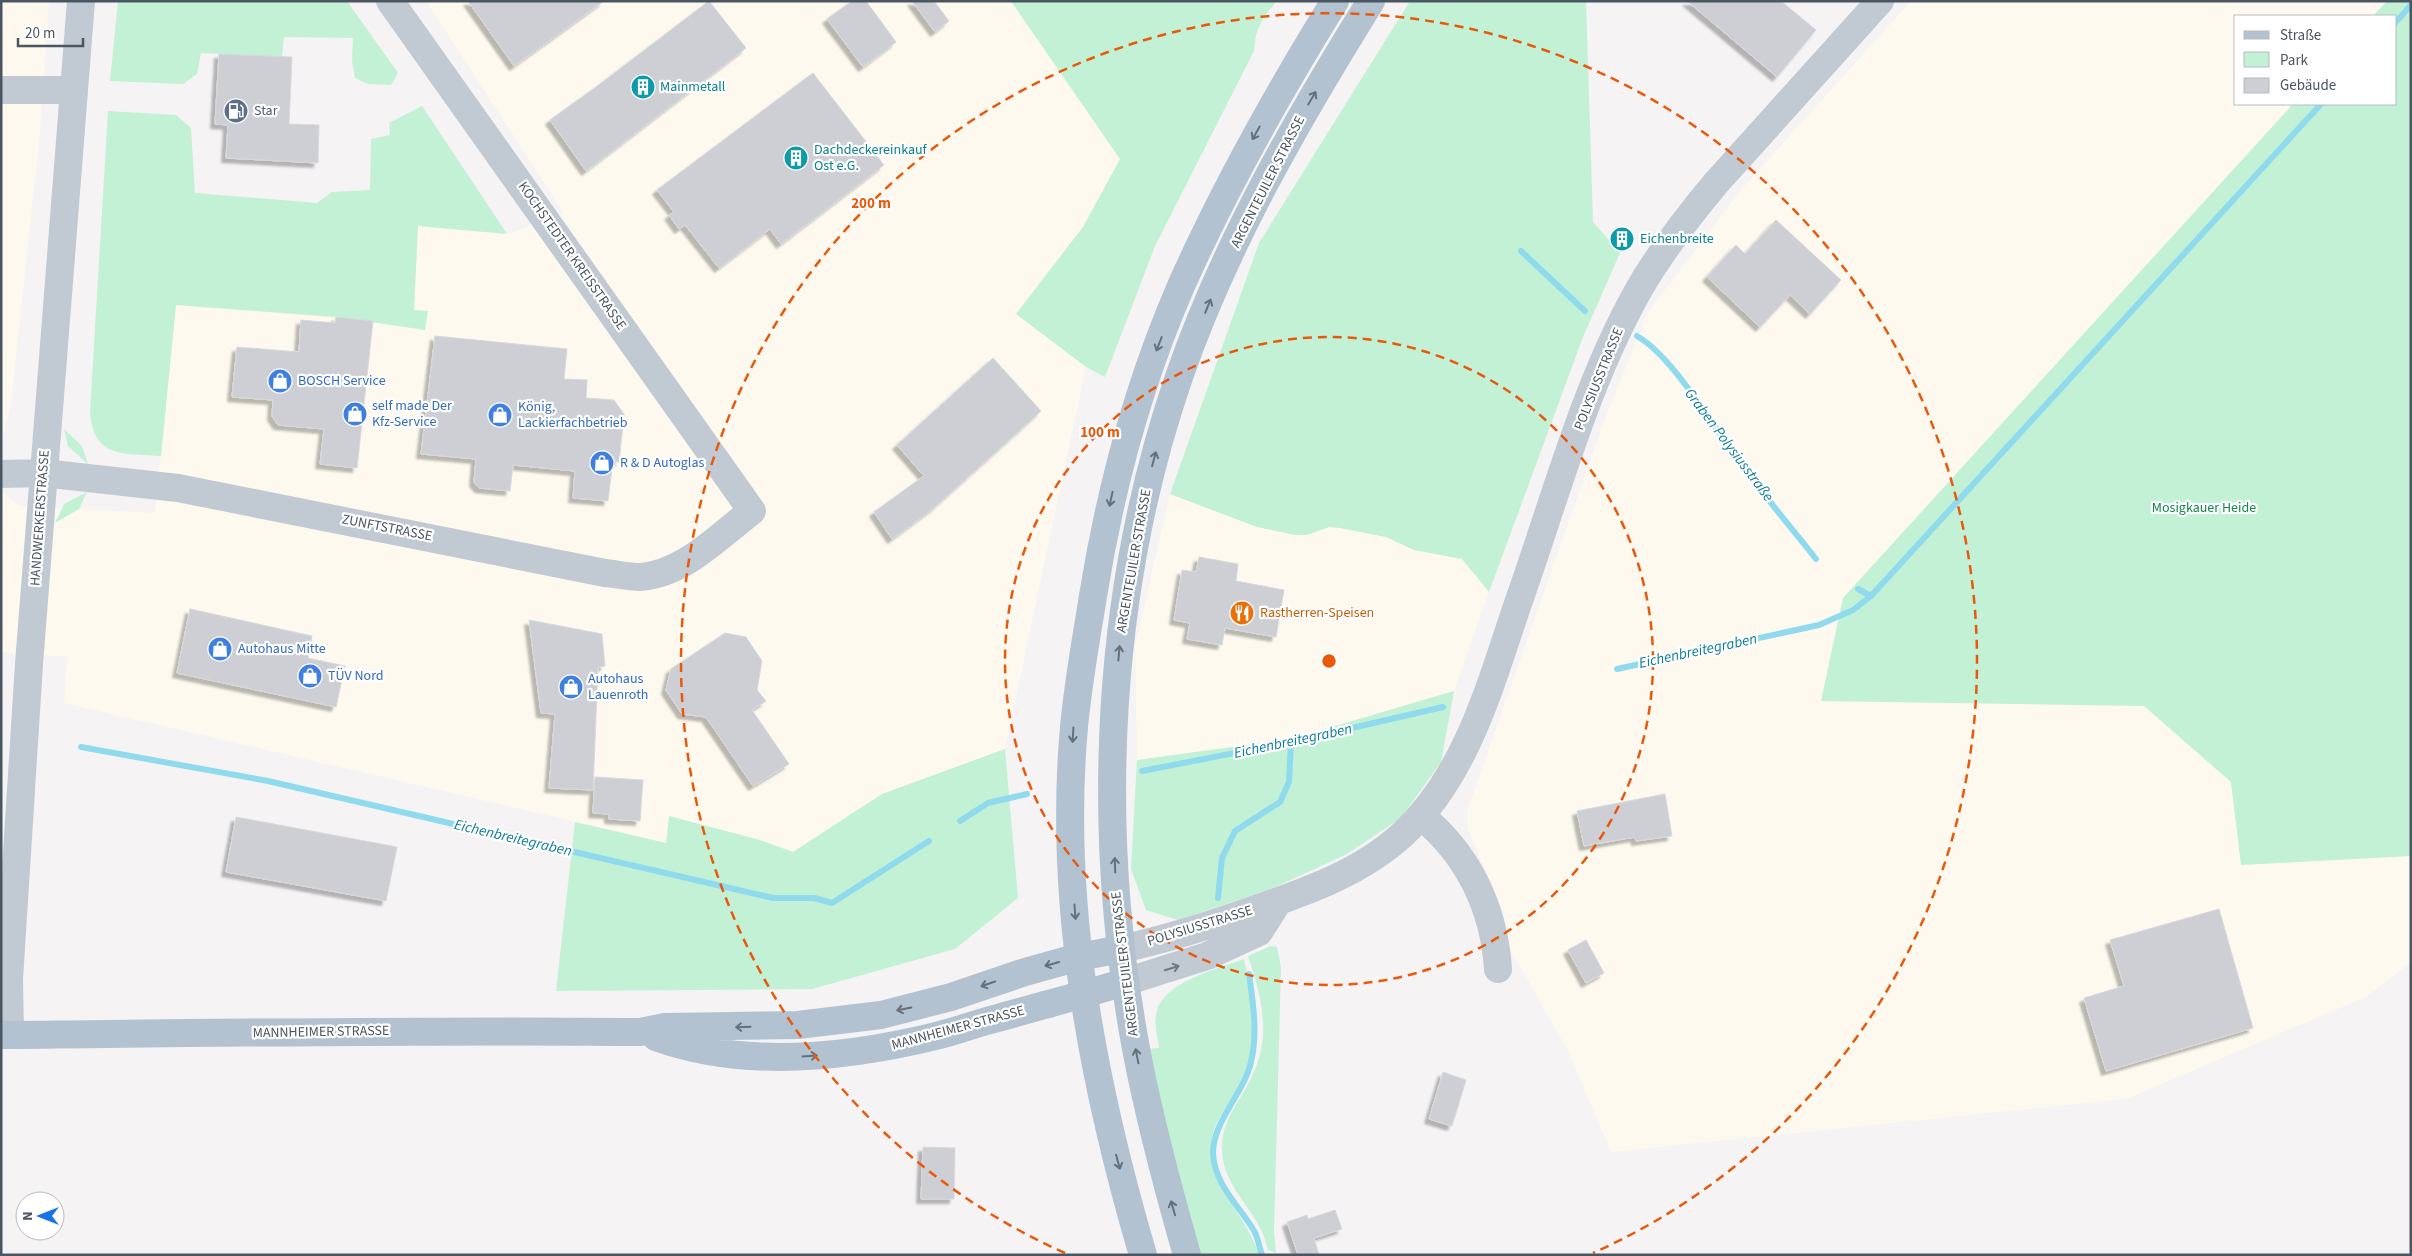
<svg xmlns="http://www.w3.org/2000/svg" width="2412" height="1256" viewBox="0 0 2412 1256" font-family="'Source Sans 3',sans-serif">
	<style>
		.commercial { fill: #fdf9ef }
		.green { fill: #c3f1d5 }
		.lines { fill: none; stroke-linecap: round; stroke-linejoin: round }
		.stream { stroke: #90daee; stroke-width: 6 }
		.building { fill: #cdcfd5; stroke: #d7d9de; filter: url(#shadow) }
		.minor { stroke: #c1cad2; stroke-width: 28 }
		.major { stroke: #b3c2d1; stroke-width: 28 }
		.oneway { stroke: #64717d }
		.oneway2 { stroke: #6e7983 }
		.ring { fill: none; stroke: #e8590c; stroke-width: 2.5; stroke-dasharray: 9 6 }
		.labels { text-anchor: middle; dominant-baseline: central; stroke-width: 4.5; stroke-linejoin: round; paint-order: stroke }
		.culture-label { font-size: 14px; fill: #0d838f; stroke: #fff; text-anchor: start }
		.service-label { font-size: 14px; fill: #4e5e75; stroke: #fff; text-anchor: start }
		.street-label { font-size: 14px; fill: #4a5661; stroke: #fff }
		.shop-label { font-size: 14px; fill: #366cbe; stroke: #fff; text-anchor: start }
		.park-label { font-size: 14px; fill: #17864f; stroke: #fff }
		.food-label { font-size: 14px; fill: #c56008; stroke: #fff; text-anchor: start }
		.water-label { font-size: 15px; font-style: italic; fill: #0c7c9b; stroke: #fff }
		.centre { fill: #e8590c; stroke: #fff; stroke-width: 2.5 }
		.ring-label { font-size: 15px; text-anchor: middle; font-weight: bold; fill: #e8590c; stroke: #fff; stroke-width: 4.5; stroke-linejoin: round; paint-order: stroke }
	</style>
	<defs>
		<filter id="shadow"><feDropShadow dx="-4.5" dy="4.5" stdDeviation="1" flood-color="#0004"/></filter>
	</defs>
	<rect width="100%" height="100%" fill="#f5f3f3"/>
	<path class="commercial" d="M1 1H49L40 133 11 404 1 443Z
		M426 1H1010L1120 159 1083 227 1016 313 1086 367 1005 749 882 794 793 852 760 840 669 816 667 843 64 703 67 657 1 652V490L19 506 155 513 176 305 373 321 414 310 418 226 507 234 564 213Z
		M1911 1H2387L2373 16H2236V104H2293L1843 598 1821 701 2144 706 2231 782 2242 865 2411 856V962L2366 997 2126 1099 1611 1152 1567 1049 1510 949 1502 909 1468 829 1467 811 1603 424 1648 312 1740 191Z
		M1170 494 1257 527 1296 535H1307L1329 527 1340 528 1386 537 1414 550 1462 559 1489 592 1454 691 1291 739 1137 760 1135 646Z"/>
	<path class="green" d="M118 1H347L398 73 391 85 368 84 355 78 352 61 353 38 284 37 282 57 201 53 197 74 183 84 110 81Z
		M1011 1H1277C1262 18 1255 29 1254 51L1155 246 1105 377 1086 367 1016 314 1083 227 1120 159Z
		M1410 1H1586L1593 222 1620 253 1583 337 1489 592 1462 559 1414 550 1386 537 1340 528 1329 527 1307 535H1296L1257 527 1170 494 1259 243Z
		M2387 1H2411V856L2241 865 2231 782 2144 706 1821 701 1843 598 2293 104H2396V16H2373Z
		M422 106 507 234 418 226 414 310 428 311 425 330 336 317 176 305 161 456C123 453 94 459 90 412L108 111 176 115 191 128 195 193 317 203 332 192 370 190 371 139 390 135 389 123Z
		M64 429 82 446 88 464 68 446Z
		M87 492 79 509 55 523 64 504Z
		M1454 691 1441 762 1401 818 1347 854 1271 889 1178 920 1146 910 1131 869 1137 760 1291 739Z
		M1005 749 1018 898 955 949 812 989 556 991 575 822 666 843 669 816 760 840 793 852 882 794Z
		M1271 946 1277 947 1281 967 1274 1231 1276 1253 1268 1250C1266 1244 1265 1238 1262 1232 1248 1201 1220 1182 1222 1143 1223 1123 1236 1105 1246 1088 1273 1041 1264 1005 1248 956Z
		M1244 959C1246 971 1251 981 1253 992 1261 1031 1254 1056 1236 1090 1228 1106 1215 1120 1212 1138 1211 1143 1213 1151 1214 1156 1218 1198 1248 1218 1259 1255H1200L1175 1167 1148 1049 1159 1048C1158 1038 1154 1026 1156 1016 1159 983 1217 969 1244 959Z"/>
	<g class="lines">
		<path class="stream" d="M2396 22 2411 5
			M1521 251 1585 311
			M1637 336C1673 357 1710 422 1736 457 1761 492 1789 525 1816 559
			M1858 589 1871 596
			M1617 669 1819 625 1853 610 1871 596 2321 104
			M81 747 268 781 773 898H814L832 903 929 841
			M1142 771 1291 742 1443 707
			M960 821 988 803 1027 794
			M1218 898 1222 858 1235 831 1280 802 1289 782 1291 742
			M1249 974C1253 1003 1258 1033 1251 1062 1244 1093 1213 1121 1213 1153 1214 1183 1238 1205 1253 1229 1258 1236 1259 1247 1262 1255"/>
	</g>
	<path class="building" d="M468 1H604L514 66Z
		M709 1 746 48 586 171 550 120 596 87Z
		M852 1H866L896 42 863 67 827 19Z
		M912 1H934L949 21 935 32Z
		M1687 1H1781L1816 30 1777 77Z
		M219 54 292 57 289 124 319 125 318 163 226 158 228 125 215 124Z
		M813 73 884 165 781 244 770 229 719 268 685 225 679 229 669 215 674 212 657 190Z
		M1776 220 1841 280 1810 314 1790 295 1760 327 1707 277 1736 245 1745 254Z
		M336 317 373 321 357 468 320 464 324 429 278 425 272 416 273 400 232 397 237 347 299 352 301 320 335 323Z
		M435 336 567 349 564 379 587 380 586 398 614 400 624 414 619 462 613 460 608 501 573 498 575 471 513 465 510 491 479 488 474 482 476 459 421 454Z
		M993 358 1041 411 935 507 892 539 874 512 924 476 897 445Z
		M1199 557 1238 564 1236 581 1284 590 1276 637 1225 628 1222 645 1187 639 1190 623 1174 620 1182 570 1196 572Z
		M190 609 312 636 308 658 345 666 336 707 177 673Z
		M529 620 602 634 605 666 598 667 593 790 549 788 555 714 541 713Z
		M725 633 746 637 762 661 757 690 766 701 752 710 789 764 753 786 706 717 682 714 666 690 671 669Z
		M595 777 643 780 640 821 609 819V814L593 813Z
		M1665 794 1672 836 1636 841 1635 837 1584 846 1577 811Z
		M236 817 397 847 386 901 226 872Z
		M2219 909 2253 1028 2106 1071 2084 998 2124 986 2110 940Z
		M1586 940 1604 973 1586 983 1568 950Z
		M1443 1072 1466 1080 1452 1126 1429 1119Z
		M923 1147 955 1148 954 1199H921Z
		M1335 1210 1342 1229 1314 1238 1319 1255H1298L1287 1222 1307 1215 1308 1219Z"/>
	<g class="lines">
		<path class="minor" d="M1 90H74
			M1 474 43 473 178 488 605 573C616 574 629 577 640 577 684 574 719 536 752 511L390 1
			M1421 816C1468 854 1494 908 1498 969
			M1121 949C1167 939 1211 925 1256 909 1308 891 1362 872 1403 834 1471 771 1493 673 1523 589 1559 486 1589 373 1645 279 1666 245 1690 214 1716 183L1880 1
			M1125 982 1207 956 1259 932 1278 902
			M10 1035 9 979 29 664 81 1"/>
		<path class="major" d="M1 1035C214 1033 427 1030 640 1032L665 1027 798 1025 881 1015 951 997 1025 972 1079 957 1121 949
			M656 1037C744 1069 846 1058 936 1036 957 1031 977 1023 998 1018 1040 1006 1083 995 1125 982
			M1143 1255C1093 1085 1058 905 1074 727 1078 683 1086 640 1093 596 1110 490 1138 385 1181 286 1225 187 1278 93 1335 1
			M1187 1255C1167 1185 1148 1115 1135 1043 1095 823 1106 589 1179 377 1225 244 1297 120 1371 1"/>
	</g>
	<defs><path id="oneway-shaft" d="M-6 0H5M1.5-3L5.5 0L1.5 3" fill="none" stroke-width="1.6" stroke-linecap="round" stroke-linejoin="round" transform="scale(1.25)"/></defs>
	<g class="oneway">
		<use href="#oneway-shaft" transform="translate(1312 98) rotate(-59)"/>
		<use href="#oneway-shaft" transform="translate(1256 133) rotate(119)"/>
		<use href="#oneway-shaft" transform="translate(1208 306) rotate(-68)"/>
		<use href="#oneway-shaft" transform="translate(1159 344) rotate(111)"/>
		<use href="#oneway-shaft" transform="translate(1154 459) rotate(-75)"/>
		<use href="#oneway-shaft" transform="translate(1111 499) rotate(102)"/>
		<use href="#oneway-shaft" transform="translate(1119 653) rotate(-85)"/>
		<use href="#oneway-shaft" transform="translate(1073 735) rotate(93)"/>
		<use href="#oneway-shaft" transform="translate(1115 865) rotate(-92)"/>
		<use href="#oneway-shaft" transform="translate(1075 912) rotate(86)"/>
		<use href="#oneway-shaft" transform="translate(1052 964) rotate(164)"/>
		<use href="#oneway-shaft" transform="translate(988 984) rotate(161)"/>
		<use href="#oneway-shaft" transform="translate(904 1009) rotate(168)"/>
		<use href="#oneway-shaft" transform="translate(743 1027) rotate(178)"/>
		<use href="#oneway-shaft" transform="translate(810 1056) rotate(-4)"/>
		<use href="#oneway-shaft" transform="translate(1137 1056) rotate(-101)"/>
		<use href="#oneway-shaft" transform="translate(1118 1162) rotate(75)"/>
		<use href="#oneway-shaft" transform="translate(1173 1208) rotate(-106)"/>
	</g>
	<use class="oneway2" href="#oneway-shaft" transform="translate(1172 968) rotate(-17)"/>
	<g class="ring">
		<circle cx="1329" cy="661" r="324"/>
		<path d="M1065 1253A648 648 0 1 1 1593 1253"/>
	</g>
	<defs>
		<symbol id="building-disc" viewBox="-11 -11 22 22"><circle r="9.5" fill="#0f9aa8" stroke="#fff"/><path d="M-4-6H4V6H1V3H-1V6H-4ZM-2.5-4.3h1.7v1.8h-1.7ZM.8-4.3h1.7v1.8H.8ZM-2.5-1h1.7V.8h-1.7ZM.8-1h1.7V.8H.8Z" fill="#fff"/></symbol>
		<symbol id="fuel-disc" viewBox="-11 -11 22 22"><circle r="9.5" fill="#5c6f8a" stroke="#fff"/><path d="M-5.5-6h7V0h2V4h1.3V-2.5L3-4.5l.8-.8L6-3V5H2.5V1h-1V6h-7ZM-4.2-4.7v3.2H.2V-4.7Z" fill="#fff"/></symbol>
		<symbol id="shop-disc" viewBox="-11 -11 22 22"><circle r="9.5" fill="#3f7fe0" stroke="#fff"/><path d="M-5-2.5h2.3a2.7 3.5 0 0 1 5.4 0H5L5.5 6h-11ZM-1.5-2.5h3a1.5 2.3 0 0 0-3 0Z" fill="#fff"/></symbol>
		<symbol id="restaurant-disc" viewBox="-11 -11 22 22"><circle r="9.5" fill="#e8710a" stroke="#fff"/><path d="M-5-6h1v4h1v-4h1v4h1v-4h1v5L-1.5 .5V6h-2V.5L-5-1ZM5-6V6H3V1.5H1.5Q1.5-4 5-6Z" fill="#fff"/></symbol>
	</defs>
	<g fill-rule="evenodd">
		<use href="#building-disc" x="629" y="73" width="28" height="28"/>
		<use href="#fuel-disc" x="222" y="97" width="28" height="28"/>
		<use href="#building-disc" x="782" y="144" width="28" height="28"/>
		<use href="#building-disc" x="1608" y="225" width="28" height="28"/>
		<use href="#shop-disc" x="266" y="367" width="28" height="28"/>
		<use href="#shop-disc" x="341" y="400" width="28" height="28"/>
		<use href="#shop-disc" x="486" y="401" width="28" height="28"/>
		<use href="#shop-disc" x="588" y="449" width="28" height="28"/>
		<use href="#restaurant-disc" x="1228" y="599" width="28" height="28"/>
		<use href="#shop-disc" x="206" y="635" width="28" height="28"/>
		<use href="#shop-disc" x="296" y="662" width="28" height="28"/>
		<use href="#shop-disc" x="557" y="673" width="28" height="28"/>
	</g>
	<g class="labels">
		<g class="culture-label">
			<text x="660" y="87">Mainmetall</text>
			<text x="814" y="150">Dachdeckereinkauf<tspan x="814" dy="16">Ost e.G.</tspan></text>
			<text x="1640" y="239">Eichenbreite</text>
		</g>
		<g class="service-label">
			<text x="254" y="111">Star</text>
		</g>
		<g class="street-label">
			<text transform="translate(1268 182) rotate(-63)">ARGENTEUILER STRASSE</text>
			<text transform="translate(572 256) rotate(55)">KOCHSTEDTER KREISSTRASSE</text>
			<text transform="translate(1599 379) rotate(-68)">POLYSIUSSTRASSE</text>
			<text transform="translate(40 518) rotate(-86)">HANDWERKERSTRASSE</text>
			<text transform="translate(387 528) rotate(11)">ZUNFTSTRASSE</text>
			<text transform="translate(1134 561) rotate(-80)">ARGENTEUILER STRASSE</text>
			<text transform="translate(1200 926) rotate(-17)">POLYSIUSSTRASSE</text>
			<text transform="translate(1125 964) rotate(-97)">ARGENTEUILER STRASSE</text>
			<text transform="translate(958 1028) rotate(-15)">MANNHEIMER STRASSE</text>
			<text transform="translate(321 1032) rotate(-1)">MANNHEIMER STRASSE</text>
		</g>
		<g class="shop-label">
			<text x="298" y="381">BOSCH Service</text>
			<text x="372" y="406">self made Der<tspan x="372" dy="16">Kfz-Service</tspan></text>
			<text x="518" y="407">König,<tspan x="518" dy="16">Lackierfachbetrieb</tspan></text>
			<text x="620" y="463">R &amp; D Autoglas</text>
			<text x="238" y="649">Autohaus Mitte</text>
			<text x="328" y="676">TÜV Nord</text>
			<text x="588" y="679">Autohaus<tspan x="588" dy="16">Lauenroth</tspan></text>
		</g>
		<g class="park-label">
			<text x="2204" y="508">Mosigkauer Heide</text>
		</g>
		<g class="food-label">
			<text x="1260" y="613">Rastherren-Speisen</text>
		</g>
		<g class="water-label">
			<text transform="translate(1729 445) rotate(53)">Graben Polysiusstraße</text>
			<text transform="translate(1698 651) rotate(-12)">Eichenbreitegraben</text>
			<text transform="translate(1293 741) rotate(-12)">Eichenbreitegraben</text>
			<text transform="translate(513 838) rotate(13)">Eichenbreitegraben</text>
		</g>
	</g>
	<circle cx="1329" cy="661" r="8" class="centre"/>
	<g class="ring-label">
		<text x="871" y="208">200 m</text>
		<text x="1100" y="437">100 m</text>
	</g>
	<rect width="2412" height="1256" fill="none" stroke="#4a5661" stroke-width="5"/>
	<rect x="2234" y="15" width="162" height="90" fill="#ffffff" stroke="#b7bbc0"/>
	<rect x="2244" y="31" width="25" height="8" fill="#b3c2d1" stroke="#b7bbc0"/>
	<text x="2280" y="40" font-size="15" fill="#4a5661">Straße</text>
	<rect x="2244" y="52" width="25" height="15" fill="#c3f1d5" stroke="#b7bbc0"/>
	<text x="2280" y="65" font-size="15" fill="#4a5661">Park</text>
	<rect x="2244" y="78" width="25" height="15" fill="#cdcfd5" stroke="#b7bbc0"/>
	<text x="2280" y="90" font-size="15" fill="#4a5661">Gebäude</text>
	<g transform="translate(40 1216) rotate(270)"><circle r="24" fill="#ffffff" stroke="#b7bbc0"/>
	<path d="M0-4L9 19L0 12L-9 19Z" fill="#1a73e8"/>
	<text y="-8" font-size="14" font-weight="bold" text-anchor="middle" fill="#4a5661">N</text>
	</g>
	<path d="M18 38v8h65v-8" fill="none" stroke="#4a5661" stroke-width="2.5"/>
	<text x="25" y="38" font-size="15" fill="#4a5661" stroke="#ffffff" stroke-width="4" paint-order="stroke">20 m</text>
</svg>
